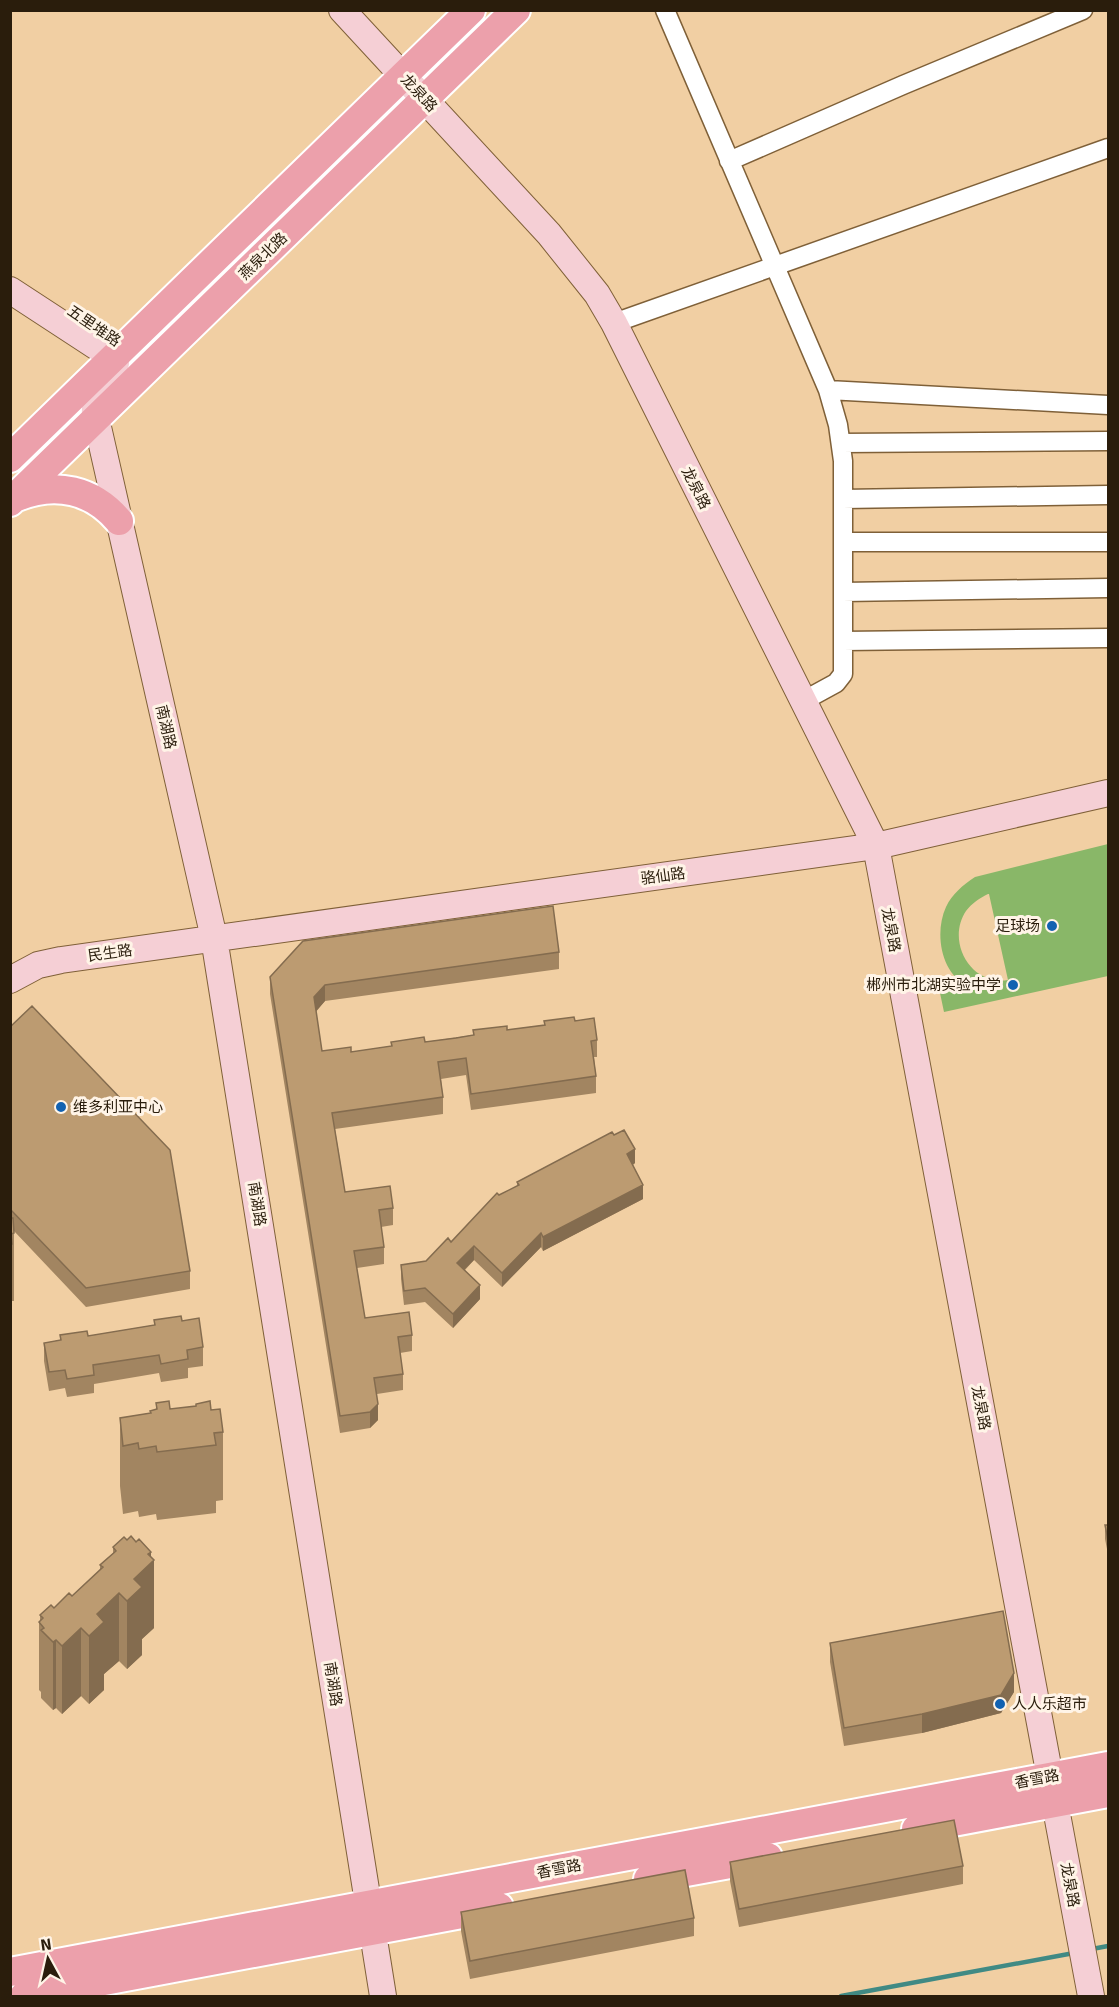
<svg xmlns="http://www.w3.org/2000/svg" width="1119" height="2007" viewBox="0 0 1119 2007" font-family="Signika,'Noto Sans SC',sans-serif">
	<style>
		.green { fill: #89b768; fill-rule: evenodd }
		.lines { fill: none; stroke-linecap: round; stroke-linejoin: round }
		.stream { stroke: #408a84; stroke-width: 4.5 }
		.street-casing { stroke: #7f6038; stroke-width: 21 }
		.secondary-casing { stroke: #7f6038; stroke-width: 28 }
		.primary-casing { stroke: #fff; stroke-width: 32 }
		.street { stroke: #fff; stroke-width: 18 }
		.secondary { stroke: #f5cfd5; stroke-width: 26 }
		.primary { stroke: #eca0ab; stroke-width: 28 }
		.wall { fill: #a28561 }
		.shaded-wall { fill: #846c4f }
		.building { fill: #bc9b71; stroke: #846c4f; stroke-width: 1.5 }
		.poi-dot { fill: #1262b1; stroke: #fff4e7; stroke-width: 2 }
		.labels { text-anchor: middle; dominant-baseline: central; stroke-width: 6; stroke-linejoin: round; paint-order: stroke }
		.street-label { font-size: 15px; fill: #2a1d0c; stroke: #fff4e7 }
		.poi-label { font-size: 15px; fill: #2a1d0c; stroke: #fff4e7; text-anchor: end }
	</style>
	<rect width="100%" height="100%" fill="#f1cfa3"/>
	<path class="green" d="M1108 844V976L944 1012 940 993 968 986C941 974 934 933 946 907 952 894 963 885 975 877ZM988 894H989L1008 980C970 986 946 941 966 911 972 903 980 898 988 894Z"/>
	<g class="lines">
		<path class="stream" d="M1092 1949 1108 1946
			M841 1996 1074 1953"/>
		<defs>
			<path id="street" d="M665 10 828 390 838 425 843 461V674L836 683 803 701
				M729 161 903 85 1083 10
				M614 323 1108 148
				M828 390 1108 405
				M841 443 1108 441
				M843 499 1108 495
				M843 542H1108
				M843 592 1108 588
				M843 641 1108 638"/>
			<path id="secondary" d="M342 10 549 234 597 294 614 323 876 846 1091 1996
				M10 290 114 358 116 363C111 382 93 393 95 414L214 938 383 1996
				M10 980 38 965 61 960 876 846 1108 793"/>
			<path id="primary" d="M10 458 471 10
				M17 497C56 481 93 490 119 521
				M10 502 516 10
				M916 1829 1108 1793
				M648 1879 768 1857
				M10 1972 1108 1766
				M24 1996 499 1907"/>
		</defs>
		<use href="#street" class="street-casing"/>
		<use href="#secondary" class="secondary-casing"/>
		<use href="#primary" class="primary-casing"/>
		<use href="#street" class="street"/>
		<use href="#secondary" class="secondary"/>
		<use href="#primary" class="primary"/>
	</g>
	<path class="wall" d="M559 952V969L325 1001 316 1011 322 1051 351 1052 391 1046V1042H425L473 1035V1030H507L544 1025V1021H575L597 1040V1057H594L596 1076V1093L471 1110 466 1075 441 1079 443 1097V1114L335 1129 345 1192 393 1208V1225L381 1227 384 1247V1264L357 1268 365 1318 412 1335V1351L400 1353 403 1374V1390L377 1394 378 1420 370 1428 340 1433 270 994V977Z
		M10 1027 190 1271V1289L86 1307 14 1231V1301H12V1312H10Z
		M614 1135 635 1163 633 1165 643 1199 543 1251 541 1247 502 1287 474 1260 465 1270 480 1299 453 1328 425 1302 404 1305 401 1279V1265L426 1261 451 1242 499 1195 517 1186V1182Z
		M154 1320 182 1321 203 1347V1366L188 1368V1378L161 1382 159 1373 94 1384V1393L67 1397 65 1388 49 1391 44 1361V1343L60 1340V1335L88 1336 154 1325Z
		M156 1403 170 1409 211 1410 223 1432V1500L216 1501V1513L157 1520 156 1514 139 1517 138 1511 123 1514 120 1486V1418L150 1413 156 1409Z
		M1105 1525H1108V1554L1105 1539Z
		M127 1540 151 1557 154 1628 142 1639V1655L127 1669 119 1661 104 1674V1690L89 1704 81 1696 62 1714 56 1708 53 1710 41 1698V1692L39 1690V1622L40 1621V1615L54 1608 72 1596 100 1570V1565L113 1553V1547Z
		M830 1643 1014 1692 1001 1713 922 1733 844 1746 830 1662Z
		M730 1862 963 1866V1884L739 1927 730 1881Z
		M461 1912 694 1918V1936L470 1979 461 1931Z"/>
	<path class="shaded-wall" d="M325 985V1001L314 1014V997Z
		M635 1149V1163L627 1168V1154Z
		M643 1185V1199L543 1251V1237Z
		M541 1233V1247L502 1287V1273Z
		M474 1246V1260L457 1277V1263Z
		M480 1285V1299L453 1328V1314Z
		M378 1404V1420L370 1428V1412Z
		M151 1552V1563L154 1560V1628L142 1639V1655L127 1669V1601L134 1579 148 1554Z
		M119 1593V1661L104 1674V1690L89 1704V1636L97 1614Z
		M81 1628V1696L62 1714V1646Z
		M56 1640V1708L53 1710V1642Z
		M1014 1673V1692L1001 1713 922 1733V1714Z"/>
	<path class="building" d="M553 906 559 952 325 985 314 997 322 1051 351 1047V1052L392 1046 391 1042 424 1037 425 1042 456 1038 474 1035 473 1030 507 1026V1030L545 1025 544 1021 574 1017 575 1021 594 1018 597 1040 591 1041 596 1076 471 1094 466 1058 438 1062 443 1097 332 1113 345 1192 390 1186 393 1208 379 1210 384 1247 354 1251 365 1318 409 1312 412 1335 398 1337 403 1374 374 1378 378 1404 370 1412 340 1416 270 977 303 941Z
		M32 1006 170 1150 190 1271 86 1288 10 1209V1027Z
		M624 1130 635 1149 627 1154 643 1185 543 1237 541 1233 502 1273 474 1246 457 1263 480 1285 453 1314 425 1288 404 1291 401 1265 426 1261 448 1238 451 1242 497 1193 499 1195 519 1185 517 1182 612 1132 614 1135Z
		M10 1218H13L14 1233 11 1234 12 1244H10Z
		M181 1316 182 1321 199 1318 203 1347 187 1350 188 1359 161 1364 159 1355 93 1365 94 1375 67 1379 65 1370 49 1372 44 1343 61 1340 60 1335 87 1331 88 1336 155 1325 154 1320Z
		M169 1401 170 1409 196 1406V1404L210 1401 211 1410 220 1409 223 1432 214 1433 216 1445 157 1452 156 1446 139 1449 138 1443 123 1446 120 1418 151 1413 150 1411 157 1409 156 1403Z
		M1105 1525H1108V1540Z
		M131 1536 136 1542 139 1539 151 1552 148 1554 154 1560 134 1579 142 1587 127 1601 119 1593 97 1614 104 1622 89 1636 81 1628 62 1646 56 1640 53 1642 41 1630 44 1628 39 1622 43 1618 40 1615 51 1605 54 1608 69 1593 72 1596 103 1567 100 1565 116 1551 113 1547 124 1537 127 1540Z
		M1003 1611 1014 1673 1001 1695 922 1714 844 1728 830 1643Z
		M954 1820 963 1866 739 1909 730 1862Z
		M685 1870 694 1918 470 1961 461 1912Z"/>
	<g class="poi-dot">
		<circle cx="1052" cy="926" r="6"/>
		<circle cx="1013" cy="985" r="6"/>
		<circle cx="61" cy="1107" r="6"/>
		<circle cx="1000" cy="1704" r="6"/>
	</g>
	<g class="labels">
		<g class="street-label">
			<text transform="translate(419 93) rotate(47)">龙泉路</text>
			<text transform="translate(263 256) rotate(-44)">燕泉北路</text>
			<text transform="translate(94 326) rotate(34)">五里堆路</text>
			<text transform="translate(696 488) rotate(63)">龙泉路</text>
			<text transform="translate(166 727) rotate(77)">南湖路</text>
			<text transform="translate(663 876) rotate(-8)">骆仙路</text>
			<text transform="translate(891 930) rotate(79)">龙泉路</text>
			<text transform="translate(110 953) rotate(-8)">民生路</text>
			<text transform="translate(257 1204) rotate(81)">南湖路</text>
			<text transform="translate(981 1408) rotate(79)">龙泉路</text>
			<text transform="translate(333 1684) rotate(81)">南湖路</text>
			<text transform="translate(1037 1779) rotate(-11)">香雪路</text>
			<text transform="translate(559 1869) rotate(-11)">香雪路</text>
			<text transform="translate(1070 1885) rotate(79)">龙泉路</text>
		</g>
		<g class="poi-label">
			<text x="1040" y="926">足球场</text>
			<text x="1001" y="985">郴州市北湖实验中学</text>
			<text x="73" y="1107" text-anchor="start">维多利亚中心</text>
			<text x="1012" y="1704" text-anchor="start">人人乐超市</text>
		</g>
	</g>
	<rect width="1119" height="2007" fill="none" stroke="#2a1d0c" stroke-width="24"/>
	<g transform="translate(48 1959) rotate(352)" stroke="#fff4e7" stroke-width="4.5" paint-order="stroke">
	<path d="M0-4.5L10 22L0 15L-10 22Z" fill="#2a1d0c"/>
	<text y="-9" font-size="16" font-weight="bold" text-anchor="middle" fill="#2a1d0c">N</text>
	</g>
</svg>
